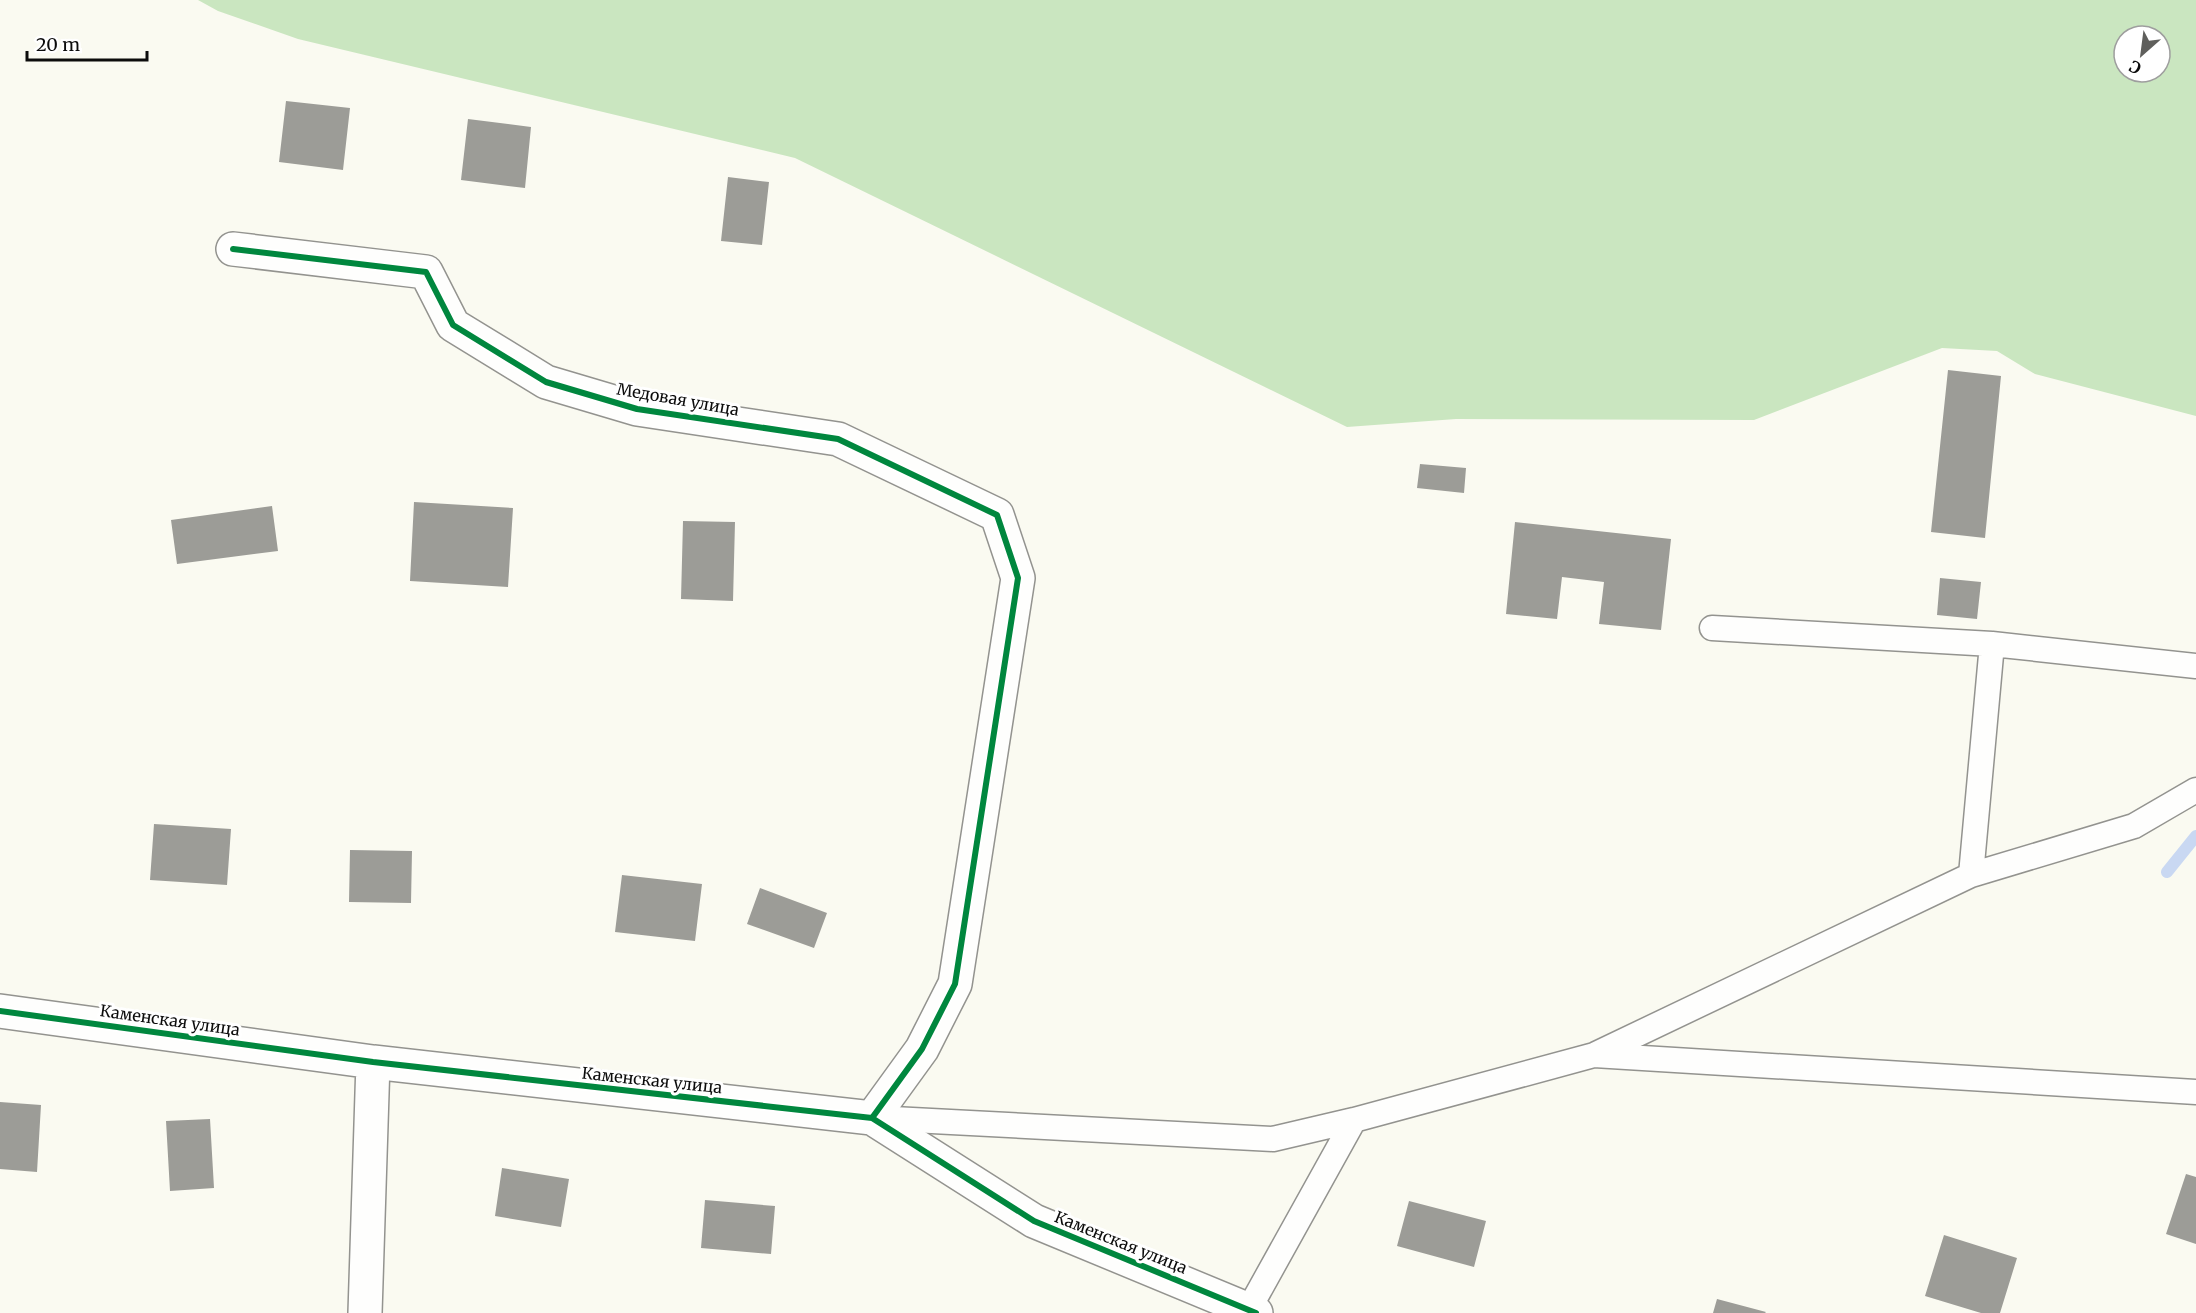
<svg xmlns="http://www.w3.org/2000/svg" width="2196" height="1313" viewBox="0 0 2196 1313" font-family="Merriweather,serif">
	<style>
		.forest { fill: #cae6c0; fill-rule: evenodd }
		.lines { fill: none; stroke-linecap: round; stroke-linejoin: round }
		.stream { stroke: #c9d8f2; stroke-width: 12 }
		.building { fill: #9c9c97 }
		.service-casing { stroke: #93938f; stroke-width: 27 }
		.minor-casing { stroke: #93938f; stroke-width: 36 }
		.service { stroke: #fefefd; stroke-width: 24 }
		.minor { stroke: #fefefd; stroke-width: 33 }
		.cycleway-casing { stroke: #fff; stroke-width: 10 }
		.cycleway { stroke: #00873e; stroke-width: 6 }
		.labels { text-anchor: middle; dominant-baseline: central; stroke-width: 6; stroke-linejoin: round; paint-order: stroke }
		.street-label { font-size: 16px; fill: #0c0c0c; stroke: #fff }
	</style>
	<rect width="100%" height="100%" fill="#fafaf1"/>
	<path class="forest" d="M198 0H2196V416L2035 374 1997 351 1942 348 1754 420 1456 419 1347 427 795 158 298 39 218 11ZM2124 36H2160V72H2124Z"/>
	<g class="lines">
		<path class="stream" d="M2167 872 2196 836"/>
	</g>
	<path class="building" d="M286 101 350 108 343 170 279 162Z
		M468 119 531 127 525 188 461 180Z
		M728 177 769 182 762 245 721 241Z
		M1948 370 2001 376 1985 538 1931 532Z
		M1420 464 1466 468 1464 493 1417 488Z
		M414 502 513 508 508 587 410 581Z
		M272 506 278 551 177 564 171 520Z
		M683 521 735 522 733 601 681 599Z
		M1515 522 1671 539 1661 630 1599 624 1604 582 1562 577 1557 619 1506 614Z
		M1940 578 1981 582 1977 619 1937 615Z
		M154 824 231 829 227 885 150 880Z
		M350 850 412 851 411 903 349 902Z
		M622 875 702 884 695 941 615 932Z
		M760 888 827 913 814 948 747 924Z
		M0 1102 41 1105 37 1172 0 1169Z
		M210 1119 214 1188 170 1191 166 1121Z
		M502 1168 569 1179 561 1227 495 1216Z
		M2186 1174 2196 1177V1244L2166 1234Z
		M705 1200 775 1206 771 1254 701 1248Z
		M1409 1201 1486 1221 1474 1267 1397 1246Z
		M1944 1235 2017 1258 2000 1313H1981L1925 1296Z
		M1717 1299 1766 1312 1765 1313H1713Z"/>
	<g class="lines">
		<defs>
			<path id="service" d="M1712 628 1992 644 2196 666
				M1971 875 1992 644
				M1596 1054 1971 875 2134 826 2196 790
				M874 1118 1273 1139 1354 1120 1594 1055 2196 1092
				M1249 1309 1354 1120"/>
			<path id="minor" d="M233 249 426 272 453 325 546 382 637 409 838 439 997 515 1018 578 955 984 922 1049 872 1118
				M0 1011 373 1062 872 1118 1034 1221 1256 1313
				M365 1313 373 1062"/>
		</defs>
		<use href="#service" class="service-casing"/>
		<use href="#minor" class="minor-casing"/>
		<use href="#service" class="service"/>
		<use href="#minor" class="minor"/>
		<defs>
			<path id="cycleway" d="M233 249 426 272 453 325 546 382 637 409 838 439 997 515 1018 578 955 984 922 1049 872 1118
				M0 1011 373 1062 872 1118 1034 1221 1256 1313"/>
		</defs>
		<use href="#cycleway" class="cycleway-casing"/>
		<use href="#cycleway" class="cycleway"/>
	</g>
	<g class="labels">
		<g class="street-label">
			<text transform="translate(678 399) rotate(10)">Медовая улица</text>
			<text transform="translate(170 1020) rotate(8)">Каменская улица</text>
			<text transform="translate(652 1080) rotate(6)">Каменская улица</text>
			<text transform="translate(1121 1242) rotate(22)">Каменская улица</text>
		</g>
	</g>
	<g transform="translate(2142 54) rotate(208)"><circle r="28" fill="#ffffff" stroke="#9e9e9e" stroke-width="1.5"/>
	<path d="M0-4.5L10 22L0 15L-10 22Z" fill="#5f5f5c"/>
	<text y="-9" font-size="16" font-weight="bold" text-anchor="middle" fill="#0c0c0c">С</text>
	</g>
	<path d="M27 51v9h120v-9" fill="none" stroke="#0c0c0c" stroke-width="3"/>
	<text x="36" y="51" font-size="18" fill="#0c0c0c" stroke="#ffffff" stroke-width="4.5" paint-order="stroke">20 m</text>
</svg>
